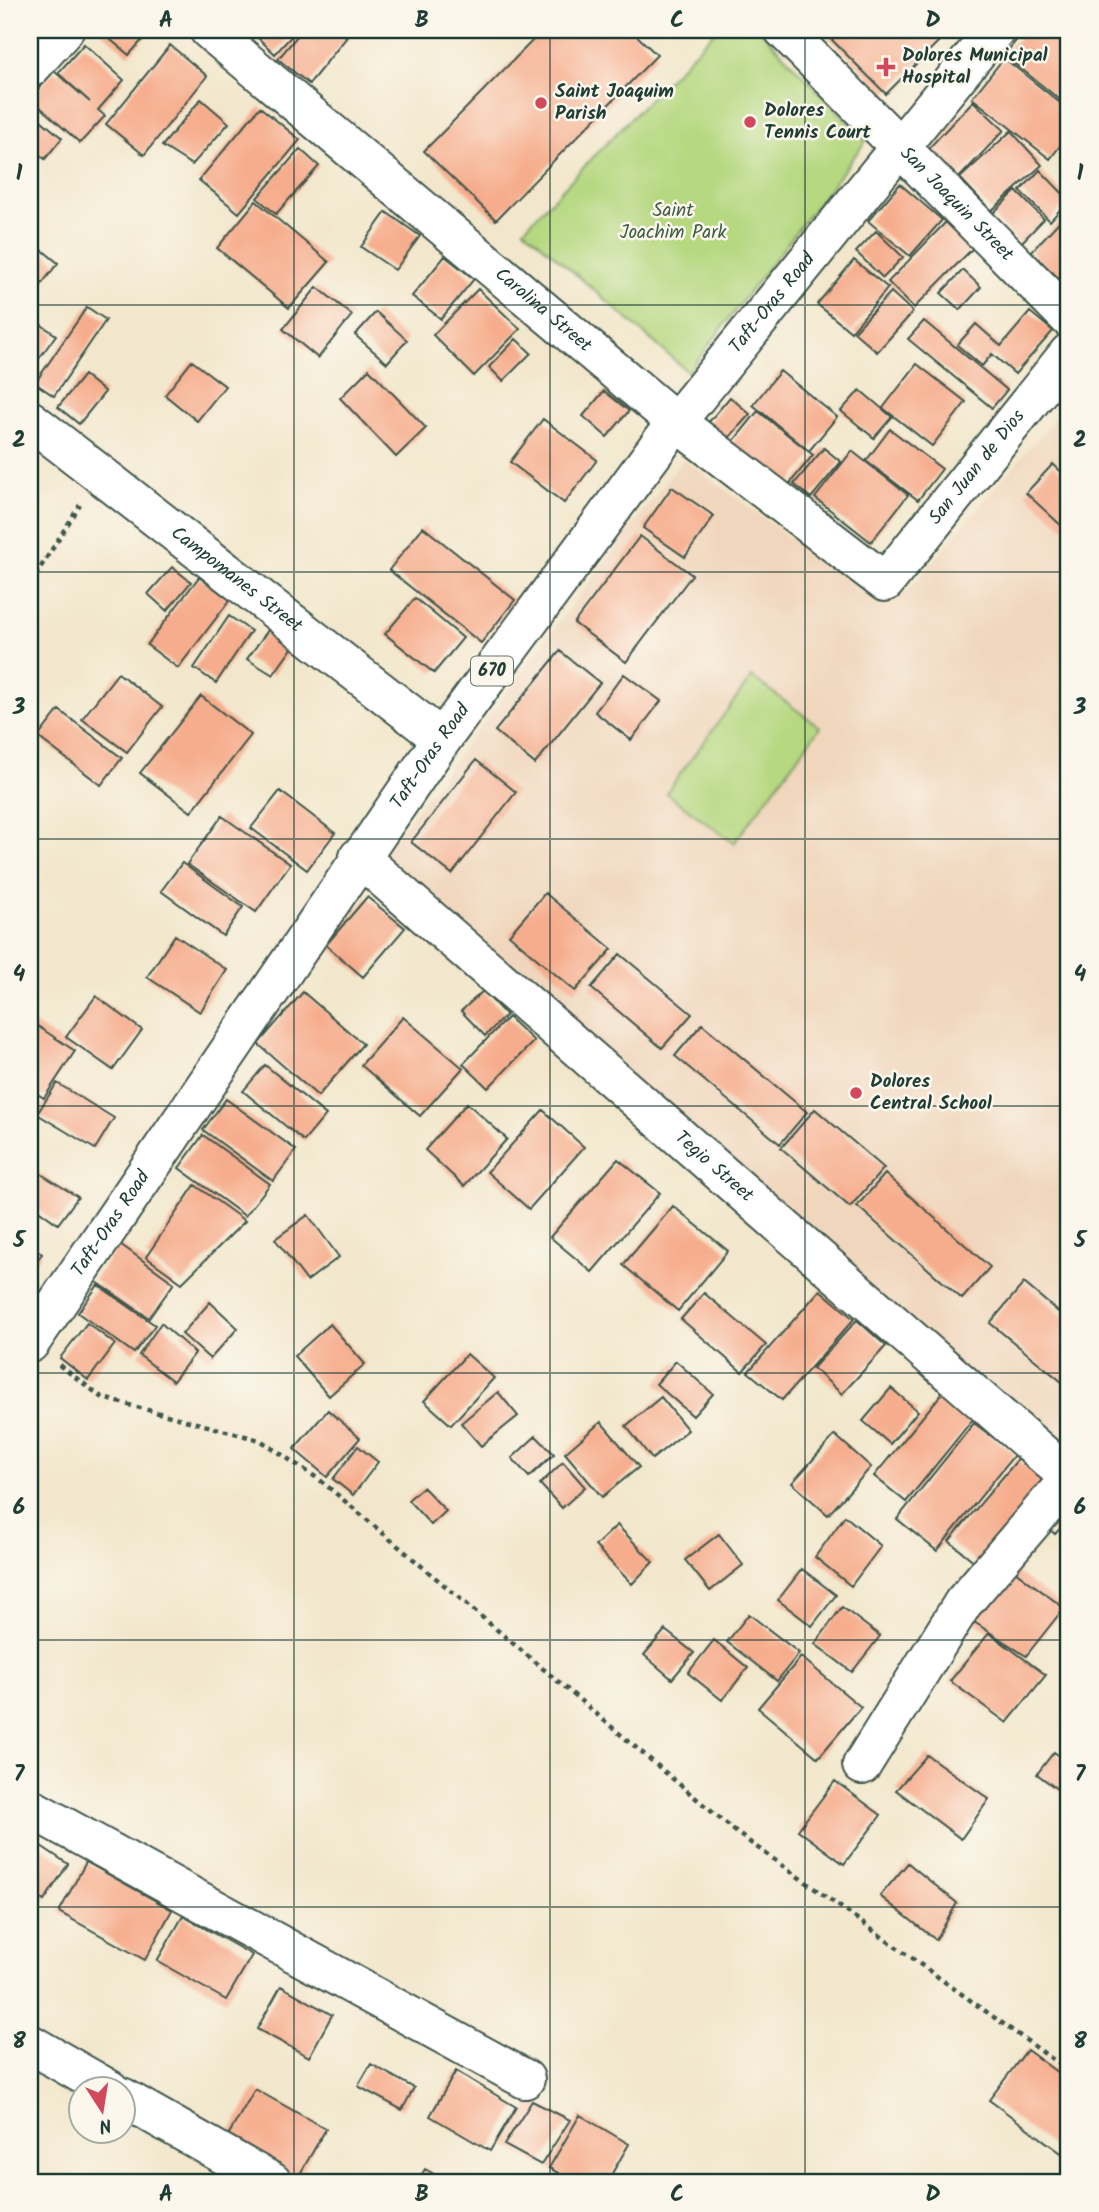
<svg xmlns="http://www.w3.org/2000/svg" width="1099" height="2212" viewBox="0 0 1099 2212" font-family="Kalam,sans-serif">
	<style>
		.built { fill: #f0d6bc }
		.park { fill: #b6d881; stroke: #6a8a5a; stroke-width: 2 }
		.building { fill: #f6ad8d }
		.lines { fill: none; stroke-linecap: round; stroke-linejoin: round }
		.minor-casing { stroke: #3f564b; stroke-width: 42 }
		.major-casing { stroke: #3f564b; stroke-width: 42 }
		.path { stroke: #3f564b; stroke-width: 4.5; stroke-dasharray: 5 5; stroke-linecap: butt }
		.minor { stroke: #fff; stroke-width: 38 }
		.major { stroke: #fff; stroke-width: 38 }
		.grid { fill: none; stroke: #1f3d34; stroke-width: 2; stroke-opacity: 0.55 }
		.poi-dot { fill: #d1495b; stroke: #fbf7ec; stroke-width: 2.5 }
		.labels { text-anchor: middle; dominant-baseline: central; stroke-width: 5; stroke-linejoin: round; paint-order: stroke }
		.shield { fill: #fbf7ec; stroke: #61756b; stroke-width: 2 }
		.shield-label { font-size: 18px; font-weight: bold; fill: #1f3d34 }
		.poi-label { font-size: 19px; font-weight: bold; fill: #1f3d34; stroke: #fbf7ec; text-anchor: start }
		.street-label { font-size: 19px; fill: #1f3d34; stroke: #fbf7ec }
		.park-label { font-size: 19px; fill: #3d5c43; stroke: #fbf7ec }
		.neatline { fill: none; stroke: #1f3d34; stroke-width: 2.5 }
		.grid-label { font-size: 23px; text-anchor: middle; font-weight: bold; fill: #1f3d34 }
	</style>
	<rect width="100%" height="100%" fill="#fbf7ec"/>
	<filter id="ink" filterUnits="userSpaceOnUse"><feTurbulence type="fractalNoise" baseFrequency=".0143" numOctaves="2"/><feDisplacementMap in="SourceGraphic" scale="14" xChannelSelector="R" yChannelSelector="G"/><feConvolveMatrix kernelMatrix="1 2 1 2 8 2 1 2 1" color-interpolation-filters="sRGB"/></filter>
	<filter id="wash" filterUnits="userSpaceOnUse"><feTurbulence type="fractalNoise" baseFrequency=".00686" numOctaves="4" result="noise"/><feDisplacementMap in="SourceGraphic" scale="28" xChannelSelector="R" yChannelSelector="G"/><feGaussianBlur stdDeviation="1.57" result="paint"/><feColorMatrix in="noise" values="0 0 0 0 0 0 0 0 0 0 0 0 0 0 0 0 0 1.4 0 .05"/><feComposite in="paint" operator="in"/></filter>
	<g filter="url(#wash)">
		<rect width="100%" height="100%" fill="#f2e7cc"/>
		<path class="built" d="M1069 401V1464L378 861 683 459 875 601 907 592Z"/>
		<path class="park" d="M716 30H760L866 141 688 372 524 229Z
			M752 677 820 727 734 843 666 793Z"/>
		<g id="blocks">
			<path class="building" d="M99 30H151L129 55Z
				M265 30H297L275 54 258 38Z
				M302 30H338L347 37 309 84 278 59Z
				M543 30H631L657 55 496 220 424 151Z
				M822 30H929L940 40 886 94Z
				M1025 30H1058L1069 39V107L1004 55Z
				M84 44 124 80 98 110 105 116 80 143 30 98 54 71 90 102 58 73Z
				M170 45 207 76 144 155 106 124Z
				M1004 58 1069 110V134L1050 159 972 98Z
				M201 99 229 123 192 165 162 146Z
				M973 101 1004 130 959 178 928 149Z
				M260 107 300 140 239 213 199 180Z
				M30 111 62 138 45 159 30 147Z
				M1011 131 1042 165 991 211 960 178Z
				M300 149 319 166 276 214 257 198Z
				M1040 170 1069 200 1050 221 1020 191Z
				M900 184 942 220 910 256 868 221Z
				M1016 191 1044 219 1020 244 991 215Z
				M256 201 329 262 289 308 217 248Z
				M1069 211V288L1031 252Z
				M386 212 420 236 395 270 361 247Z
				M946 222 973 248 914 308 888 282Z
				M876 231 903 257 883 278 856 252Z
				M30 240 58 263 30 299Z
				M445 256 474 279 441 319 412 296Z
				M854 260 888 288 851 332 817 304Z
				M963 270 981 287 960 310 941 293Z
				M317 287 352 315 318 358 283 329Z
				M478 289 520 329 474 376 433 335Z
				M891 292 913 312 877 352 854 332Z
				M87 307 106 320 54 396 35 383Z
				M376 312 407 340 387 363 355 335Z
				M1030 312 1053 331 1015 374 992 354 982 366 957 345 976 324 1001 346Z
				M30 317 56 335 30 371Z
				M924 321 1007 390 992 408 908 339Z
				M516 339 531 353 503 381 489 367Z
				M192 361 225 386 197 421 165 395Z
				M917 364 966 402 932 446 883 408Z
				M369 369 426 428 396 457 340 398Z
				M780 371 837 417 809 451 753 405Z
				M84 375 105 392 79 424 58 407Z
				M860 390 892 417 874 438 841 411Z
				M604 391 629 411 607 437 583 416Z
				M730 397 750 414 727 440 708 423Z
				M758 411 813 455 787 487 732 443Z
				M543 419 597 460 564 503 510 462Z
				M890 429 942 469 918 500 866 461Z
				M824 448 841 462 811 498 794 484Z
				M852 451 908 495 871 542 815 498Z
				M1053 464 1069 479V523L1064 528 1026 493Z
				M672 487 714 516 685 557 643 528Z
				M423 527 515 600 481 643 389 570Z
				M640 536 692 575 626 662 574 623Z
				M172 567 191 582 167 611 148 594Z
				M199 577 230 600 178 668 147 645Z
				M415 598 463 638 434 673 385 634Z
				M229 616 251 631 216 683 194 668Z
				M269 629 293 647 273 675 247 659Z
				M560 651 600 683 535 764 495 731Z
				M118 673 162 707 127 752 82 719Z
				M624 674 661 701 631 740 595 712Z
				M201 696 251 735 191 812 140 773Z
				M59 710 122 758 101 785 38 737Z
				M476 760 516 792 452 874 411 842Z
				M280 791 335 833 307 870 251 828Z
				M222 816 290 864 256 912 187 864Z
				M182 863 243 907 223 936 161 891Z
				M545 893 612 949 575 991 509 935Z
				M367 897 405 928 363 977 326 945Z
				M175 935 227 970 200 1012 147 977Z
				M620 954 692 1014 662 1048 591 988Z
				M483 991 506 1015 485 1036 461 1011Z
				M303 992 363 1044 318 1096 258 1044Z
				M96 996 142 1030 113 1070 66 1037Z
				M403 1017 463 1068 420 1116 361 1065Z
				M508 1017 534 1041 488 1088 463 1064Z
				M30 1021 75 1051 44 1098 30 1089Z
				M702 1024 807 1112 780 1144 675 1056Z
				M265 1065 326 1115 304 1141 243 1091Z
				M57 1083 114 1118 95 1149 37 1114Z
				M226 1099 296 1150 273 1181 203 1130Z
				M467 1103 507 1139 464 1186 425 1150Z
				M815 1109 884 1168 850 1207 781 1148Z
				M543 1110 584 1147 529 1209 487 1172Z
				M203 1135 270 1184 245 1216 179 1168Z
				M618 1159 660 1193 592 1272 550 1237Z
				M33 1169 78 1197 58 1224 30 1204V1175Z
				M885 1174 990 1267 962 1299 857 1206Z
				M195 1185 245 1221 182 1283 146 1257Z
				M673 1206 728 1251 678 1311 623 1265Z
				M308 1215 339 1257 307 1281 275 1239Z
				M30 1244 42 1254 30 1269Z
				M120 1244 174 1283 149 1318 94 1280Z
				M1024 1283 1069 1321V1373L1062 1382 990 1323Z
				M98 1285 155 1325 134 1353 78 1313Z
				M820 1290 854 1319 782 1400 748 1372Z
				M704 1293 766 1345 742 1372 681 1319Z
				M210 1302 238 1328 210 1359 182 1334Z
				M857 1320 886 1346 842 1394 813 1368Z
				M87 1323 115 1344 88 1380 60 1358Z
				M161 1323 195 1353 173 1381 139 1355Z
				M330 1324 365 1364 329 1396 294 1356Z
				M467 1354 494 1378 451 1425 424 1401Z
				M676 1361 713 1394 693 1416 656 1384Z
				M891 1388 918 1411 890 1444 863 1421Z
				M498 1392 518 1416 481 1446 461 1423Z
				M943 1392 974 1418 906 1502 874 1476Z
				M661 1397 688 1430 652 1459 626 1426Z
				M328 1410 360 1438 327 1477 294 1449Z
				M601 1422 639 1467 602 1497 565 1453Z
				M974 1423 1015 1454 937 1551 897 1519Z
				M835 1435 871 1467 828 1515 792 1483Z
				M536 1436 554 1454 529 1477 512 1458Z
				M358 1446 378 1462 353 1495 333 1479Z
				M1018 1459 1048 1485 980 1566 949 1541Z
				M563 1462 585 1487 562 1508 540 1484Z
				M423 1487 446 1511 431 1525 408 1500Z
				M1069 1500V1519L1055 1534 1040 1521Z
				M845 1516 881 1546 851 1586 815 1557Z
				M617 1525 653 1562 632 1584 595 1546Z
				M719 1534 743 1565 710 1591 685 1560Z
				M1003 1562 1064 1608 1026 1656 968 1618Z
				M802 1569 836 1595 812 1626 778 1600Z
				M842 1607 880 1636 852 1672 815 1644Z
				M749 1614 799 1653 777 1681 727 1642Z
				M665 1630 694 1653 672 1679 644 1655Z
				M989 1633 1046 1675 1007 1723 950 1681Z
				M714 1640 748 1668 722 1700 688 1673Z
				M801 1657 861 1707 818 1758 758 1708Z
				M1054 1752 1069 1763V1798L1037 1774Z
				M927 1755 989 1799 961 1839 896 1790Z
				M835 1781 881 1815 844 1864 798 1830Z
				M41 1846 68 1864 44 1901 30 1892V1862Z
				M86 1862 172 1910 145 1960 59 1912Z
				M908 1863 957 1903 936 1940 880 1896Z
				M183 1916 252 1955 226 2000 157 1961Z
				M281 1986 332 2015 309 2057 257 2029Z
				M1027 2050 1069 2081V2148L1064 2155 989 2100Z
				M371 2064 414 2088 402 2110 358 2086Z
				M456 2071 516 2107 490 2151 430 2116Z
				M255 2089 326 2129 297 2179 226 2139Z
				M532 2101 570 2120 541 2165 504 2145Z
				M580 2115 629 2144 607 2182H575L549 2168Z
				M425 2169 448 2182H417Z"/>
		</g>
	</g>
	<g filter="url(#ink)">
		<use href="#blocks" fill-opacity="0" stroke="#3f564b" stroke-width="2"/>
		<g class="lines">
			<defs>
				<g id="minor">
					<path id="s1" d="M209 30 676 422 885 582 1069 353"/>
					<path id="s2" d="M784 30 1069 318"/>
					<path d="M30 68 64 30"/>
					<path id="s3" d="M30 420 442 739"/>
					<path id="s4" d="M359 857 1069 1477"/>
					<path d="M862 1765 963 1603 1069 1479"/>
					<path d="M30 1808 525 2079"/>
					<path d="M30 2044 110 2090"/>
					<path d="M122 2097 272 2182"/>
				</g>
				<g id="major">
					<path id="s5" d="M30 1343 442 739 676 422 995 30"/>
				</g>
			</defs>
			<use href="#minor" class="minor-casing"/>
			<use href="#major" class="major-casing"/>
			<path class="path" d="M30 584 80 505
				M59 1365 103 1398 260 1440 320 1480 737 1833 1069 2071"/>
			<use href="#minor" class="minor"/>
			<use href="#major" class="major"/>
		</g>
	</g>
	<path class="grid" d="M294 30V2182M550 30V2182M805 30V2182M30 305H1069M30 572H1069M30 839H1069M30 1106H1069M30 1373H1069M30 1640H1069M30 1907H1069"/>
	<g class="poi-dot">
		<path d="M882.5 56.5h7v7h7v7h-7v7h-7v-7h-7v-7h7z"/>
		<circle cx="541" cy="103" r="7"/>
		<circle cx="750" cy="122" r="7"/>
		<circle cx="856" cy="1093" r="7"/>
	</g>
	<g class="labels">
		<rect class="shield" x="471" y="656.5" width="42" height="29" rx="5"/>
		<g class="shield-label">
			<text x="492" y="671">670</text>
		</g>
		<g class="poi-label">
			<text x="902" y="56">Dolores Municipal<tspan x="902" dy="22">Hospital</tspan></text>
			<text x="555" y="92">Saint Joaquim<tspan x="555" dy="22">Parish</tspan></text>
			<text x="764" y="111">Dolores<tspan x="764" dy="22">Tennis Court</tspan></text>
			<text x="870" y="1082">Dolores<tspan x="870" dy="22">Central School</tspan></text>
		</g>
		<g class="street-label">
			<text stroke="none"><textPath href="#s2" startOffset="245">San Joaquin Street</textPath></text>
			<text stroke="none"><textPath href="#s5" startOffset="1278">Taft-Oras Road</textPath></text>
			<text stroke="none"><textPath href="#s1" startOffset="436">Carolina Street</textPath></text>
			<text stroke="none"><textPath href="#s1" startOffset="1020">San Juan de Dios</textPath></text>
			<text stroke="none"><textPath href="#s3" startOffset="261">Campomanes Street</textPath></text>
			<text stroke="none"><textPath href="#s5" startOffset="710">Taft-Oras Road</textPath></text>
			<text stroke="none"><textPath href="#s4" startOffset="471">Tegio Street</textPath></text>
			<text stroke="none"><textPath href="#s5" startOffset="144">Taft-Oras Road</textPath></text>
		</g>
		<g class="park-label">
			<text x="673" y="211">Saint<tspan x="673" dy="22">Joachim Park</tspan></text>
		</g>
	</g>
	<rect width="1099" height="2212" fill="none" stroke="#fbf7ec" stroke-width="77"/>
	<g transform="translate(102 2110) rotate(168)"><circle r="33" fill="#fbf7ec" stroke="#a3ada2" stroke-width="2"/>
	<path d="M0-5L12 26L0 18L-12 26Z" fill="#d1495b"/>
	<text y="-10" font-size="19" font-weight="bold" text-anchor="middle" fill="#1f3d34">N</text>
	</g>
	<rect x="38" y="38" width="1022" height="2136" class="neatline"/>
	<g class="grid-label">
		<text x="166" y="27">A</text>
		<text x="422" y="27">B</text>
		<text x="677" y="27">C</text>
		<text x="933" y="27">D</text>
		<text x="19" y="180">1</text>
		<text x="1080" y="180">1</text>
		<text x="19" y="447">2</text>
		<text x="1080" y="447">2</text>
		<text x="19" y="714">3</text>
		<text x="1080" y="714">3</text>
		<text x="19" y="981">4</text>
		<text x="1080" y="981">4</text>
		<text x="19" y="1247">5</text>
		<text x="1080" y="1247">5</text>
		<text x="19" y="1514">6</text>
		<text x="1080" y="1514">6</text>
		<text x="19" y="1781">7</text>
		<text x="1080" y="1781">7</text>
		<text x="19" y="2048">8</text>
		<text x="1080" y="2048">8</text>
		<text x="166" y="2201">A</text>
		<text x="422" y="2201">B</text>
		<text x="677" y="2201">C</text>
		<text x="933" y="2201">D</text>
	</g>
</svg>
